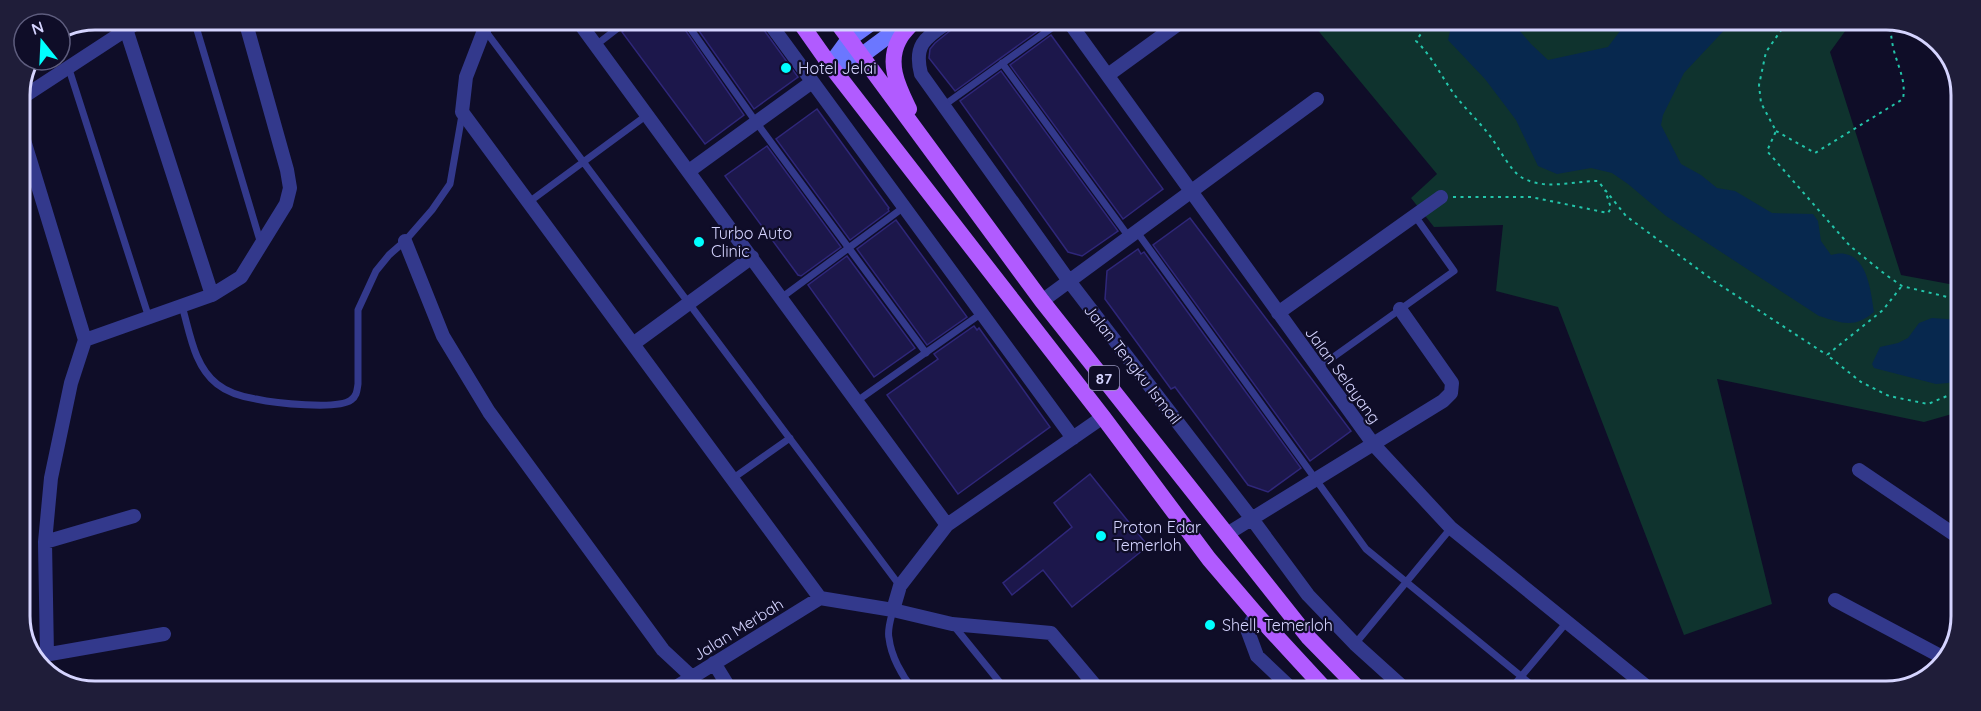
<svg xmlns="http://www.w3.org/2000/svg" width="1981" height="711" viewBox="0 0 1981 711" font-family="Quicksand,sans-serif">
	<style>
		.green { fill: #0f332e }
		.water { fill: #07284e }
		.building { fill: #1c174b; stroke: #2f277a; stroke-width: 1.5 }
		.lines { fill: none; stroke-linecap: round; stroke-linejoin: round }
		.path { stroke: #23c5aa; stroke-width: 2; stroke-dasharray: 3 4.5; stroke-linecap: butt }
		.service { stroke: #33398c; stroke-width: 7 }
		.minor { stroke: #33398c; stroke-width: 14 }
		.secondary { stroke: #6b77ff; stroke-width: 16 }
		.primary { stroke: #b15bff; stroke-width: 16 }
		.poi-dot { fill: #0ff; stroke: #0f0d28; stroke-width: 2 }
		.labels { text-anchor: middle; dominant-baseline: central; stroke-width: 4.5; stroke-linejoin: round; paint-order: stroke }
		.shield { fill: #0f0d28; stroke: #9a98be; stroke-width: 1.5 }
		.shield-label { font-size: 15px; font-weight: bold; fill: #d5d4ff }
		.poi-label { font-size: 16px; fill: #d5d4ff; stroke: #0f0d28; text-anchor: start }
		.street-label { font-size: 16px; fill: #d5d4ff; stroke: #0f0d28 }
		.rim { fill: none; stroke: #d5d4ff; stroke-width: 3 }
	</style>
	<rect width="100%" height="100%" fill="#0f0d28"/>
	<path class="green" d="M1311 22 1851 23 1830 52 1901 275 1960 286 1959 412 1924 422 1717 379 1772 604 1684 635 1558 307 1496 291 1503 225 1434 227 1411 198 1437 174Z"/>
	<path class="water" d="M1452 22 1513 23 1531 44 1548 60 1608 47 1626 23H1731L1684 73 1663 115 1661 125 1681 164 1701 175 1717 188 1735 191 1772 213 1813 214 1818 221 1821 241 1831 255C1835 254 1841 253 1845 254 1868 258 1871 293 1874 312 1854 329 1842 323 1819 316L1666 216 1628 184 1612 173 1591 168 1557 174 1538 166 1516 120 1485 79 1448 40Z
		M1932 318 1960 320 1959 379 1948 383 1936 384 1874 368 1872 364 1880 347 1898 343 1908 338 1919 323Z"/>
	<path class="building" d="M633 21H679L744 115 705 144 622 32 631 25Z
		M692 21H759L761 26 798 77 754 109Z
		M962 21 1041 22 1045 26 955 91 929 58 930 49 935 43Z
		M1051 35 1163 189 1123 219 1010 65Z
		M1001 71 1118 231 1082 256 1068 252 960 101Z
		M817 109 889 208 888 209 889 211 850 240 776 139Z
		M767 146 841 247 801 276 798 275 725 176Z
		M1190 218 1351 431 1310 461 1153 245Z
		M896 220 967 317 927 345 857 249Z
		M1138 249 1141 254 1144 252 1301 468 1268 492 1248 485 1175 387 1171 389 1105 299 1107 271Z
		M847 256 915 348 874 377 808 285Z
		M974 326 977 330 979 328 1050 427 958 494 887 395 938 359 934 354Z
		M1090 474 1148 546 1072 607 1043 570 1012 595 1003 583 1072 527 1054 503Z"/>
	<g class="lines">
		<path class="path" d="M1429 22 1416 41C1432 56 1441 76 1454 94 1466 110 1481 123 1493 140 1499 149 1512 172 1521 177 1545 191 1572 181 1598 181L1626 216 1714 281 1827 355
			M1786 23 1766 52 1759 85 1761 103 1776 131 1767 151 1850 246 1886 275 1902 286 1960 300
			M1776 131 1815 153 1903 99C1906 81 1899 69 1894 51 1892 43 1891 35 1890 26L1892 23
			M1453 197H1531L1608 213 1611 208 1605 190
			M1901 287 1883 310 1827 355 1861 382 1889 396 1928 404 1959 391"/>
		<path class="service" d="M194 20 261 244
			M685 21 756 122 926 353
			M484 29 900 586
			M596 45 627 21
			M1002 63 1129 237
			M68 66 149 318
			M943 106 1060 22
			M529 202 647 115
			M1137 232 1366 549 1539 691
			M781 298 904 207
			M182 306C190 333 194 366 217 384 227 392 243 397 256 399 274 403 338 410 351 400 357 396 357 390 358 384V310L376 271 389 255 405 241 432 210 450 184 462 115
			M1318 368 1454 271 1415 216
			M857 401 982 313
			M732 479 790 438
			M893 610C891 618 887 630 889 638 891 656 902 676 913 689
			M954 626 1006 690
			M1355 644 1451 528
			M1509 691 1567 622"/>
		<path class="minor" d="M488 20 466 77 462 112 820 598 893 610 952 624 1051 633 1099 690
			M578 21 947 525
			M768 21 1073 438
			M950 21C927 37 913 43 921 74L1069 281 1252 519 1308 595 1355 644 1406 690
			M1069 22 1374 445 1451 528 1652 691
			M126 29 212 295
			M1108 75 1181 22
			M20 99 141 20
			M20 127 85 340 71 383 51 478 45 542 47 655
			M689 171 812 82
			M405 241 443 336 489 412 663 650 692 677
			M1042 301 1317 99
			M1278 313 1441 197
			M85 340 212 295 241 277 286 204 290 188 287 170 245 20
			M633 344 752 257
			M1859 470 1958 537
			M1227 534 1443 401 1451 393 1452 383 1400 309
			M45 542 134 516
			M1835 600 1944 658
			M893 610 900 586 947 525 1103 417
			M1256 614 1247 629 1257 656 1293 690
			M33 657 164 634
			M714 663 730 689
			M673 689 820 598"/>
		<path class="secondary" d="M830 65 861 56 908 21
			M830 65 849 39 874 21"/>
		<path class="primary" d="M799 21 830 65 1103 417 1209 559 1256 614 1326 690
			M836 21 1042 301 1309 638 1360 690
			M909 109C899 88 886 64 899 40 902 33 909 27 914 21"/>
	</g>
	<g class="poi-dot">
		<circle cx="786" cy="68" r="6"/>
		<circle cx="699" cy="242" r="6"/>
		<circle cx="1101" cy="536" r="6"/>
		<circle cx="1210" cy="625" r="6"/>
	</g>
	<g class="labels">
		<rect class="shield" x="1089" y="366" width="30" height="24" rx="4.5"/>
		<g class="shield-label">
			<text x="1104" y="378">87</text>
		</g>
		<g class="poi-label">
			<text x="798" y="68">Hotel Jelai</text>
			<text x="711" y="233">Turbo Auto<tspan x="711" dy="18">Clinic</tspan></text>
			<text x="1113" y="527">Proton Edar<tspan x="1113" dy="18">Temerloh</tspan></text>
			<text x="1222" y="625">Shell, Temerloh</text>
		</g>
		<g class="street-label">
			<text transform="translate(1133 364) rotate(52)">Jalan Tengku Ismail</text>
			<text transform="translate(1343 375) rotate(54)">Jalan Selayang</text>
			<text transform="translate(738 629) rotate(-32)">Jalan Merbah</text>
		</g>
	</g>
	<path d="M0 0H1981V711H0ZM95 30H1886A65 65 0 0 1 1951 95V616A65 65 0 0 1 1886 681H95A65 65 0 0 1 30 616V95A65 65 0 0 1 95 30Z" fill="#1f1d39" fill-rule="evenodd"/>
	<path class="rim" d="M95 30H1886A65 65 0 0 1 1951 95V616A65 65 0 0 1 1886 681H95A65 65 0 0 1 30 616V95A65 65 0 0 1 95 30Z"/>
	<g transform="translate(42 42) rotate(342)"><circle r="28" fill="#0f0d28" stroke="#5e5d7e" stroke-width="1.5"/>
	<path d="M0-4.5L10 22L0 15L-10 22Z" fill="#00ffff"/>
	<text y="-9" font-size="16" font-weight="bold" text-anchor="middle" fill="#d5d4ff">N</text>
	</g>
</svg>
